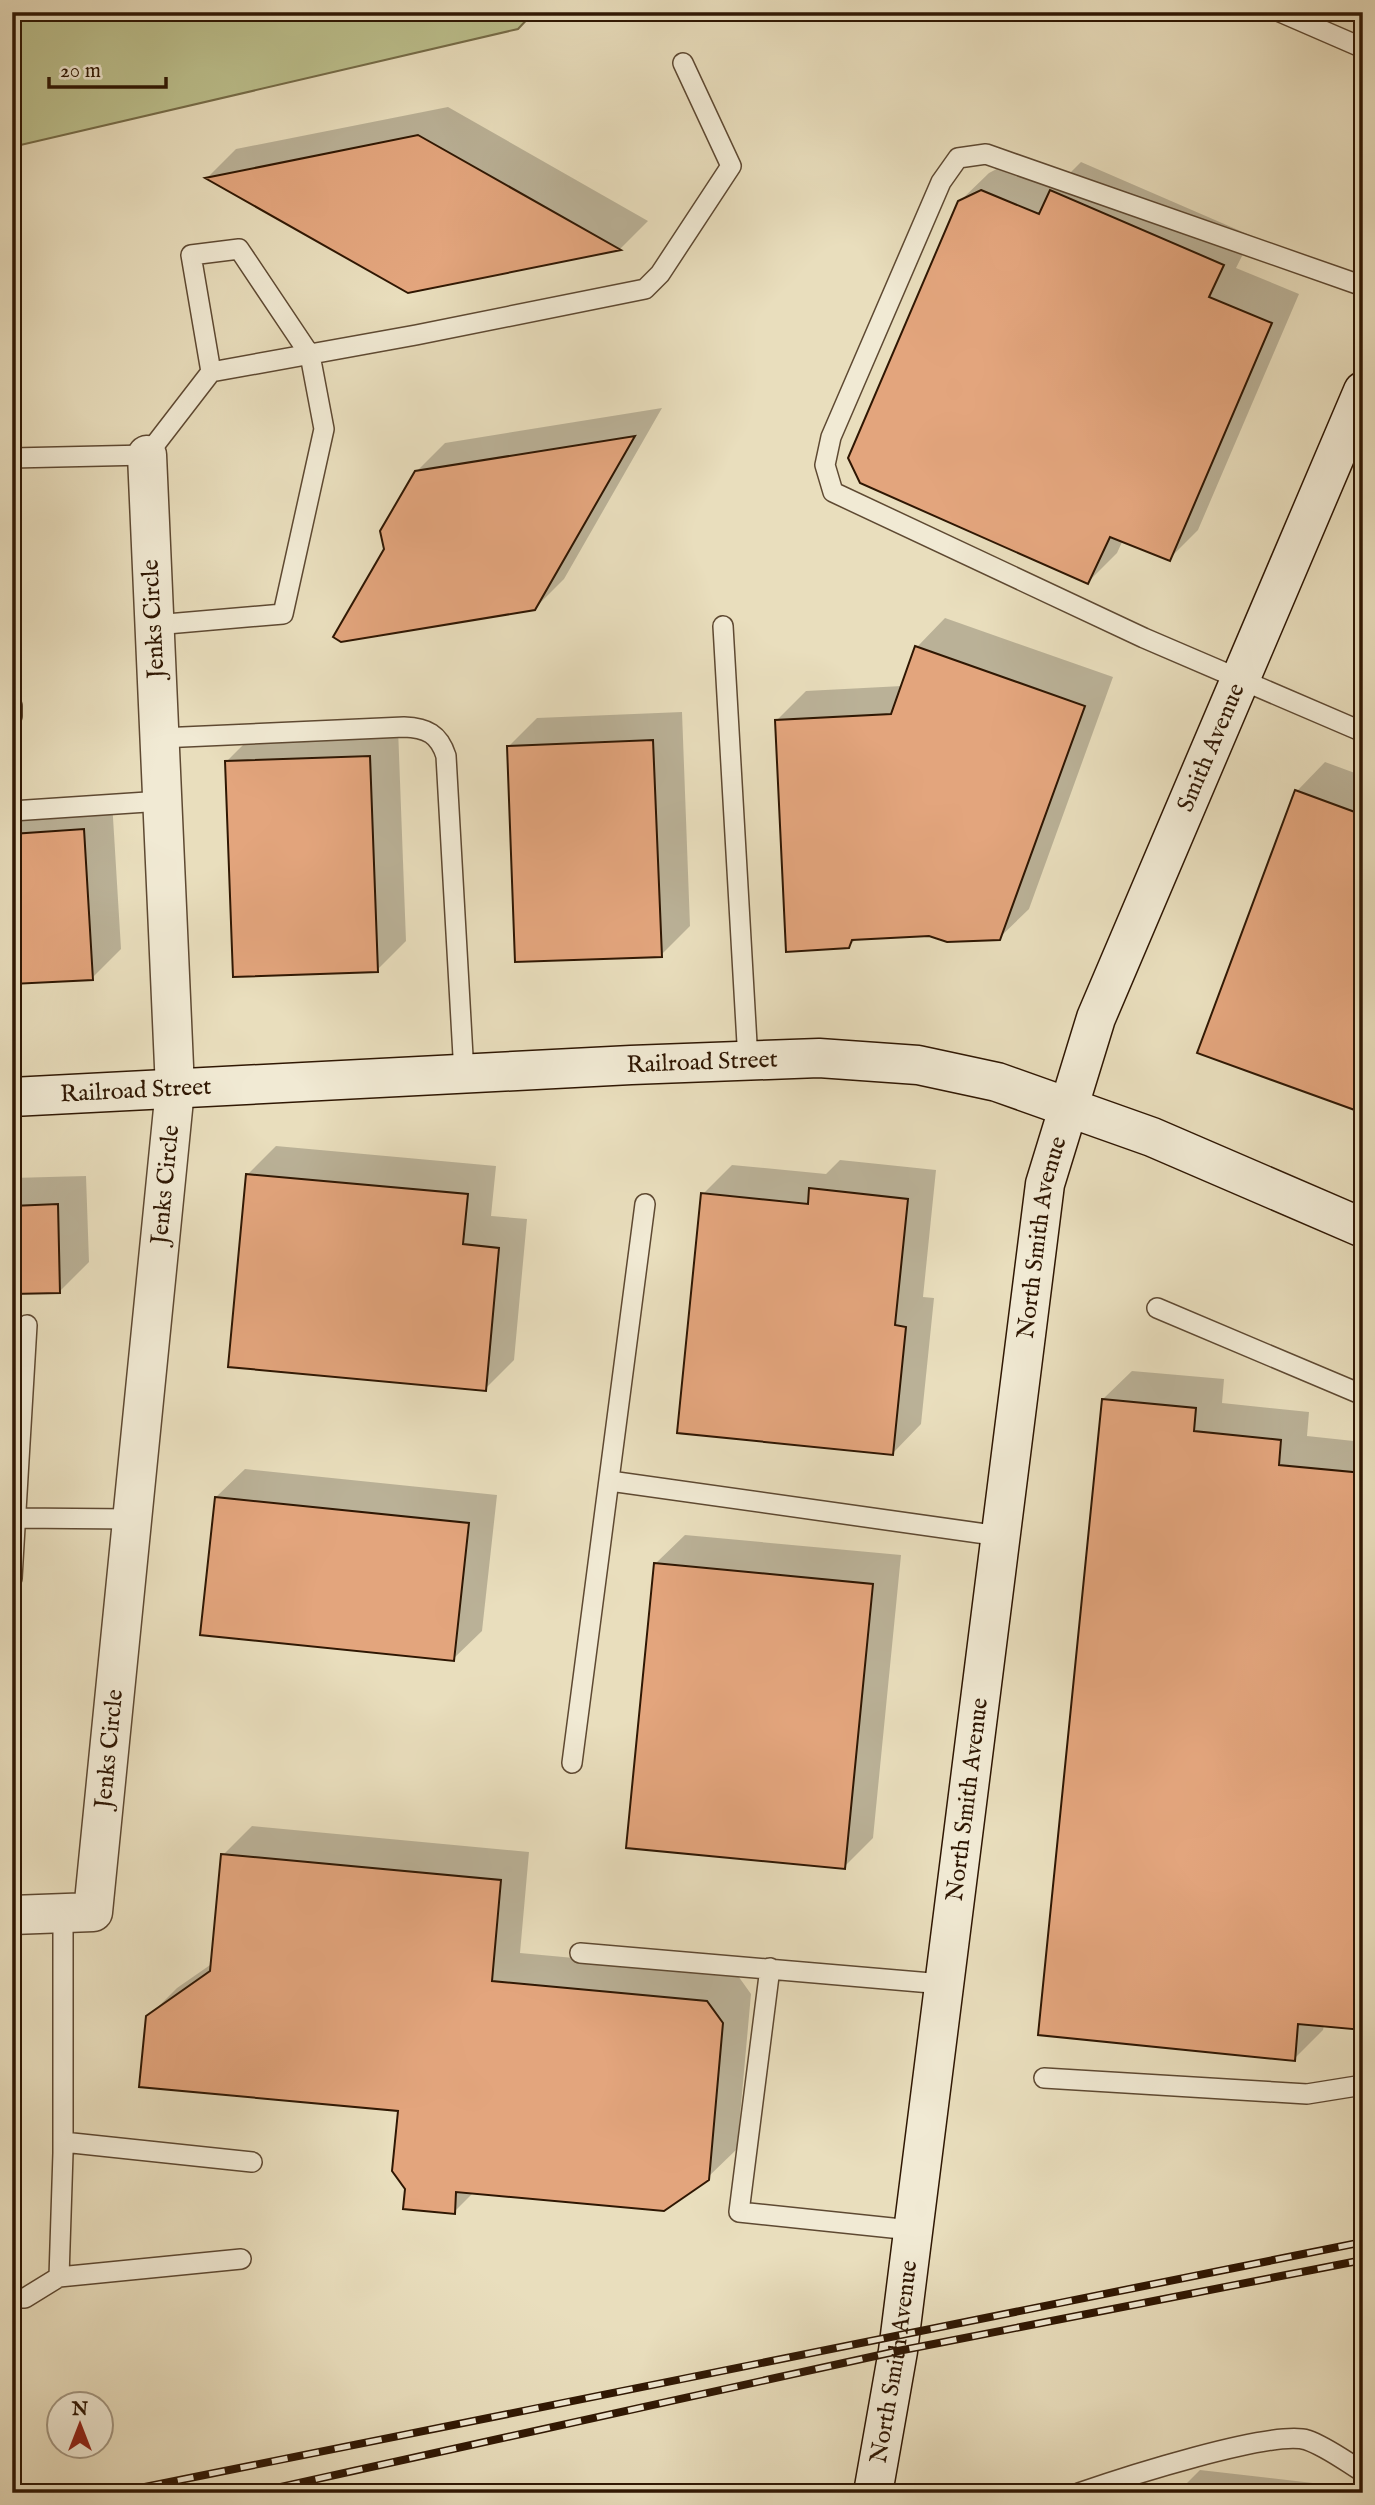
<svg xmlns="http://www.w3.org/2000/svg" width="1375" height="2505" viewBox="0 0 1375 2505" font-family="'IM FELL English',serif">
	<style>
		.green { fill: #bcc08d; stroke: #766c48; stroke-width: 2 }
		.shadow { fill: #0003 }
		.building { fill: #e3a57d; stroke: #2f1703; stroke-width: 2 }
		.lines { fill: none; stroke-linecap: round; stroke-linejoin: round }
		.lane-casing { stroke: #5e4932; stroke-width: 22 }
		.street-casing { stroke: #5e4932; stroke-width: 41 }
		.secondary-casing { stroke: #2f1703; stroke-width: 41 }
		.lane { stroke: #f1ead4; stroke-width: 19 }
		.street { stroke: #f1ead4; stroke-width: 38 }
		.secondary { stroke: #f1ead4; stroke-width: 38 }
		.rail-casing { stroke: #2f1703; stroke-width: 8 }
		.rail { stroke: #f1ead4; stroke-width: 5; stroke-dasharray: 16; stroke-linecap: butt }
		.labels { text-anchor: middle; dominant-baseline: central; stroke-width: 5; stroke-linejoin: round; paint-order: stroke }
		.street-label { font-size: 24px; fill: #2f1703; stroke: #f1ead4 }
	</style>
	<rect width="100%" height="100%" fill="#e9debd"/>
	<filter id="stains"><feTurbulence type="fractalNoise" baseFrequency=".00286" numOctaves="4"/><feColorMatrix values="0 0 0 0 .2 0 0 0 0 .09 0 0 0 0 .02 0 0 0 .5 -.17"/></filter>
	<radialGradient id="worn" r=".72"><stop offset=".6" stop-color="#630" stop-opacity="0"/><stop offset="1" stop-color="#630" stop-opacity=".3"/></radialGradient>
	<path class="green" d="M12 12H534L518 29 12 147Z"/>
	<path class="shadow" d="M448 107 648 221 620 249 408 291 208 177 236 149Z
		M1010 162 1060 183 1081 162 1252 236 1236 268 1299 294 1198 530 1169 559 1123 540 1117 553 1088 582 959 202 989 173Z
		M662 408 564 579 534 609 416 472 445 443Z
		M945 618 1113 677 1029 909 999 938 930 934 857 938 848 947 777 720 806 691 902 686 917 647Z
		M682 712 690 926 661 955 509 746 537 718Z
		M398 728 406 941 377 970 226 762 255 733Z
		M1325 762 1363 776V1112L1297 791Z
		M112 801 121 949 92 978 12 983V807Z
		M276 1146 496 1166 491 1216 527 1219 514 1360 485 1389 247 1175Z
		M840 1160 936 1170 923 1297 934 1298 921 1424 893 1453 703 1194 732 1165 826 1174Z
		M86 1176 89 1262 60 1291 12 1292V1178Z
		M1132 1371 1224 1379 1222 1403 1309 1412 1307 1436 1363 1442V2029L1324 2025 1323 2030 1294 2059 1103 1399Z
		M245 1469 497 1495 482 1631 453 1659 216 1497Z
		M685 1535 901 1555 873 1838 844 1867 656 1563Z
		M12 1751H16L15 1803 12 1806Z
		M252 1826 529 1852 520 1953 736 1973 751 1994 737 2149 707 2178 474 2192 454 2212 407 2189 400 2109 148 2017 177 1988 213 1963 223 1855Z
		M12 2019 17 2231 12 2236Z
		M1200 2470 1347 2487V2493H1177Z"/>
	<path class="building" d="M418 135 621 250 408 293 205 178Z
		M981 190 1039 214 1050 190 1224 265 1209 297 1272 323 1170 561 1110 537 1088 584 860 483 848 458 958 201Z
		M635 436 535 610 341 642 333 637 384 549 380 531 415 471Z
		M915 646 1085 706 1000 940 947 942 929 936 852 940 849 948 786 952 775 720 891 714Z
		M653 740 662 957 515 962 507 746Z
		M370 756 378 972 233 977 225 761Z
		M1295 790 1363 815V1113L1197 1053Z
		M84 829 93 980 12 984V834Z
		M246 1174 468 1194 463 1244 499 1248 486 1391 228 1367Z
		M809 1188 908 1199 895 1325 906 1327 893 1455 677 1433 701 1193 808 1204Z
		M58 1204 60 1293 12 1294V1206Z
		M1102 1399 1196 1408 1194 1431 1281 1440 1279 1465 1363 1473V2030L1298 2024 1295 2061 1038 2035Z
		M215 1497 469 1523 454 1661 200 1635Z
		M654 1563 873 1584 845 1869 626 1848Z
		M221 1854 501 1880 492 1981 707 2001 723 2023 709 2180 664 2211 456 2192 455 2214 403 2209 405 2189 392 2171 398 2111 139 2087 146 2016 210 1971Z"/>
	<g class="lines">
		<defs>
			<path id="lane" d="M1280 12 1363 48
				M1363 286 986 154 958 158 941 182 831 437 825 465 833 492 1144 638 1363 732
				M12 458 147 455 211 372 416 335 645 289 660 274 731 166 683 63
				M155 625 283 614 324 429 310 355 239 249 191 255 211 372
				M723 626 748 1061
				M12 706V716
				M160 738 404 727C427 728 439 734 446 756L464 1074
				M12 811 162 801
				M1157 1308 1363 1395
				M610 1481 1000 1536
				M16 1518 132 1519
				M12 1578 27 1325
				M572 1763 645 1204
				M63 1914V2153L59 2277 241 2259
				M580 1953 943 1984
				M770 1968 739 2212 911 2230
				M1044 2078 1307 2094 1363 2085
				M63 2142 252 2162
				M12 2298H25L59 2277
				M1079 2493C1119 2479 1273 2429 1307 2440 1327 2447 1345 2461 1363 2472"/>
			<g id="street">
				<path id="s1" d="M12 1915 93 1912 175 1089 147 455"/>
			</g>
			<g id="secondary">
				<path id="s2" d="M12 1097 631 1065 819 1058 918 1065 997 1082 1152 1137 1363 1228"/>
				<path id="s3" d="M873 2493 898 2351 1045 1184 1096 1018 1363 391"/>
			</g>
		</defs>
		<use href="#lane" class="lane-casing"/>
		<use href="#street" class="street-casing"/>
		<use href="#secondary" class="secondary-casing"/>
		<use href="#lane" class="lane"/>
		<use href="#street" class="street"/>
		<use href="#secondary" class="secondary"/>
		<defs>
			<path id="rail" d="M115 2493 1363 2242
				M253 2493 898 2351 1363 2260"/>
		</defs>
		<use href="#rail" class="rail-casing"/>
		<use href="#rail" class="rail"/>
	</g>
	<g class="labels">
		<g class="street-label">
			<text transform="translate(154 619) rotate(-93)">Jenks Circle</text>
			<text stroke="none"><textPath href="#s3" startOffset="1788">Smith Avenue</textPath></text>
			<text stroke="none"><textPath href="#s2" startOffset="691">Railroad Street</textPath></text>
			<text stroke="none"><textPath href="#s2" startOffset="124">Railroad Street</textPath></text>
			<text stroke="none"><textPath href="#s1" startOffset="812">Jenks Circle</textPath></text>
			<text stroke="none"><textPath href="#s3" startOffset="1267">North Smith Avenue</textPath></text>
			<text stroke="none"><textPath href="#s1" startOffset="245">Jenks Circle</textPath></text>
			<text stroke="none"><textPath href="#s3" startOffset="700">North Smith Avenue</textPath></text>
			<text stroke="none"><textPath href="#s3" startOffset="133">North Smith Avenue</textPath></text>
		</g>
	</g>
	<rect width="1375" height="2505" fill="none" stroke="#e9debd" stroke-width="42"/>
	<rect x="14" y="14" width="1347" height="2477" fill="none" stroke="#2f1703" stroke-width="3.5"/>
	<rect x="21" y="21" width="1333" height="2463" fill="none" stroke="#2f1703" stroke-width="2"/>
	<g transform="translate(80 2425)"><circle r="33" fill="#f1ead4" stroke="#a39680" stroke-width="2"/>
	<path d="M0-5L12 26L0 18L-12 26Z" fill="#8f2418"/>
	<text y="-10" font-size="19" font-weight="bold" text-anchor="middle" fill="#2f1703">N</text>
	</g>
	<path d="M49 77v10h117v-10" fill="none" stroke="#2f1703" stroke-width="3.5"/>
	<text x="60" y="77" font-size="21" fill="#2f1703" stroke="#f1ead4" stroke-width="5" paint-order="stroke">20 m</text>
	<rect width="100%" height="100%" filter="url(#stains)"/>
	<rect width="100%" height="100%" fill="url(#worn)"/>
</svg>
